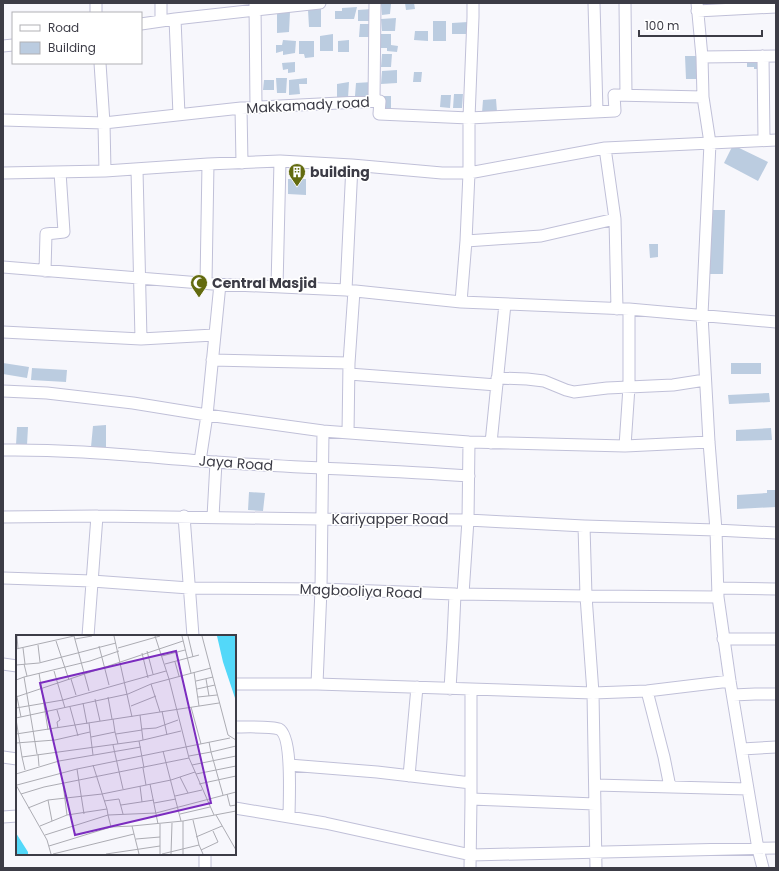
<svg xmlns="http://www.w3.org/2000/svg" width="779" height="871" viewBox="0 0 779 871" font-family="Poppins,sans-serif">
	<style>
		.building { fill: #bbcce0 }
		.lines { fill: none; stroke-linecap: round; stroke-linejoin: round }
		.minor-casing { stroke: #c0c0d8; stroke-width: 13 }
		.minor { stroke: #fff; stroke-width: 11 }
		.labels { text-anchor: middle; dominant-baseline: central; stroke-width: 3; stroke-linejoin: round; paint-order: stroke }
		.street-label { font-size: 14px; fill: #3c3c46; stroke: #fff }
		.poi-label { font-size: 14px; font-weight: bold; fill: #3c3c46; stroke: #fff; text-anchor: start }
		.inset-road { fill: none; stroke: #acacb3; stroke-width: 1 }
		.view { fill: #7b2cbf; fill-opacity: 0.15; stroke: #7b2cbf; stroke-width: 2 }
		.inset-edge { fill: none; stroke: #3c3c46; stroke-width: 2 }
	</style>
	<rect width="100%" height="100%" fill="#f7f7fc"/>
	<path class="building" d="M405 3H414L415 9 406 10Z
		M381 4H391L390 14 382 15Z
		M357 7 354 19H335V11H342V8Z
		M321 9V27H309L308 10Z
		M372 9V21H358V10Z
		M290 12 289 32 277 33V13Z
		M396 18 395 31H382L381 19Z
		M433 21H446V41H433Z
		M468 22V34H452V23Z
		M360 24H371V37H359Z
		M415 31H428V41L414 40Z
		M333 34V51H320V36Z
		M379 34H391V45L398 46 397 52 387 51V48H379Z
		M283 40 296 41 295 53 283 55V51L276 53V45H282Z
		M349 40V52H338V41Z
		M299 41H314V57L305 58 304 54H299Z
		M382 54H392L391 67H381Z
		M685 56H700L701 79H686Z
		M762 59V69H754V67H747V60Z
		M295 62V72L288 73V69L283 70 282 63Z
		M397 70V83L381 84 382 71Z
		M414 72H422L421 82H413Z
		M276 78H287L286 93H277Z
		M307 78V84H299L300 94 289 95V80Z
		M264 80H274V90H263Z
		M349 82 348 98H337V84Z
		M372 82 371 96H355L356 83Z
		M454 94H463L462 108H453Z
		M441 95H451L450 108 440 107Z
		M381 96H391V109H382Z
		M496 99 497 112 482 113 483 100Z
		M733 145 768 162 758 181 724 163Z
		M288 179H306V195L288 194Z
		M711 210H725L723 274H709Z
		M649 244H658V257L650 258Z
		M3 363 29 367 27 378 3 374Z
		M731 363H761V374H731Z
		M32 368 67 370 66 382 31 380Z
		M769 393 770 402 729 404 728 395Z
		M106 425V447H91L93 426Z
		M17 427H28L27 445H16Z
		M771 428 772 440 736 441V430Z
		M767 490H776V507L737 509V495L767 493Z
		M249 492 265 493 263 511 248 510Z"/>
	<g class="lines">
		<defs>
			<path id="minor" d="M96 3V13
				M161 3V21
				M594 3 597 112
				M625 3 626 95
				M697 3 702 57 703 97 710 143 702 315 709 442 716 530 718 597 730 681 758 849 763 868
				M255 4 256 107
				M697 11 776 7
				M175 19 179 115
				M141 24 175 19 320 3
				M3 46 13 45
				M763 56 764 140
				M702 57 776 56
				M100 63 104 123 105 171
				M374 101 375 3
				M241 108 242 163
				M3 120 104 123 241 108 380 101 379 114 469 118 615 111 614 95 703 97
				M605 148 615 219 617 309
				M137 170 141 339
				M3 173 105 171 208 164 280 161 352 165 442 173H469L605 148 776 140
				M466 241 541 236 615 219
				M3 267 213 284 346 290 461 302 629 309 776 322
				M45 271 46 234 64 232 60 172
				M206 283 208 164
				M277 287 280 161
				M346 290 352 165
				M461 302 466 241 469 173V118L473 17V3
				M3 332 141 339 214 335
				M212 360 349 363 348 433
				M349 363 354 291
				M349 374 497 385
				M497 378 527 379 544 381 566 390 574 392 607 388 673 385 705 380
				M3 391 47 393 133 403 207 415 323 431 469 442 625 446 709 442
				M491 443 505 304
				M625 446 629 387V309
				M3 450C73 449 145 457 215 462 299 468 384 470 469 476
				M200 461 207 415 220 284
				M184 516 193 636
				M3 517 97 516 321 519 468 520 584 526 716 530 776 533
				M213 517 216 462
				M584 526 586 596 593 693 596 868
				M3 578 92 581 189 588 321 589 455 594 586 596 718 597
				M718 588 776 589
				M463 594 468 520 469 442
				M88 636 97 516
				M723 639H776
				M3 664 17 666
				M235 684H317L593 693 647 691 730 681
				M317 684 321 589 323 431
				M450 689 453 639 455 594
				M647 691 664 757 670 787
				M733 695 755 694H776
				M235 727C245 727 271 726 279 729 293 736 289 801 289 817
				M742 749 776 747
				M3 757 17 759
				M289 765 377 772 471 783
				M409 776 417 687
				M595 785 748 789
				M471 799 595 804
				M235 808 325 823 471 855 776 848
				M3 817 17 816
				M205 868V854
				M470 868 471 799V690"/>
		</defs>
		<use href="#minor" class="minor-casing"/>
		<use href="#minor" class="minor"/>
	</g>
	<defs>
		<symbol id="building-pin" viewBox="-11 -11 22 30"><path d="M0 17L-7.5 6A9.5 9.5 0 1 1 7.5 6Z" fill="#636b0f" stroke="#fff"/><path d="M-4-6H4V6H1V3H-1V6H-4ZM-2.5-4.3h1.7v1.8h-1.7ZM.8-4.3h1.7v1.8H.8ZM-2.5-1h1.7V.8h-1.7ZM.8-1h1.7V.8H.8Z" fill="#fff"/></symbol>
		<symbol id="mosque-pin" viewBox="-11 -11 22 30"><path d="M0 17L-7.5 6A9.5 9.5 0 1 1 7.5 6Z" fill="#636b0f" stroke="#fff"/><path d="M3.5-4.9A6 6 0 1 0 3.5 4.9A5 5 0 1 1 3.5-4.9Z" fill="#fff"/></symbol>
	</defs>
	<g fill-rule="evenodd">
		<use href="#building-pin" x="287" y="162" width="20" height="27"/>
		<use href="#mosque-pin" x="189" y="273" width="20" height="27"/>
	</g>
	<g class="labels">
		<g class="street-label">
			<text transform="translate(308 105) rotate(-3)">Makkamady road</text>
			<text transform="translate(236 463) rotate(4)">Jaya Road</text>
			<text x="390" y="519">Kariyapper Road</text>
			<text transform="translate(361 591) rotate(2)">Magbooliya Road</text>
		</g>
		<g class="poi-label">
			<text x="310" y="172">building</text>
			<text x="212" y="283">Central Masjid</text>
		</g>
	</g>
	<g transform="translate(16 635)">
		<rect width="220" height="220" fill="#f7f7fc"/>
		<path d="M201 1H220V66L207 27ZM0 198 12 217V219H0Z" fill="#53d8f9"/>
		<path class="inset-road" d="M1 1 2 14M58 1 73 56M98 1 116 82M139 1 153 44 173 123 198 180M166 1 175 38M172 1 177 22M186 1 212 100 220 105M59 4 76 1M40 6 53 45M22 10 24 27M83 11 93 50M7 13 9 29M102 13 144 1M0 14 58 1M131 16 137 39M126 18 132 43M146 21 169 15M159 27 163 41M8 29 11 41M149 29 183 20M0 30 23 28 100 8M38 36 49 73M178 37 183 71M23 38 32 95M8 42 74 26 103 16M55 44 60 60M190 44 193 61M0 45 8 42 21 119M180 46 197 42M135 49 144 77M181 54 199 50M0 57 5 82M0 62 167 6M92 62 96 84M182 62 201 60M79 64 84 86M67 68 71 89M115 71 140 61M54 72 62 101M175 72 185 109M0 73 47 65 150 36M41 75 44 85 41 87 42 93M146 76 151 100M124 80 127 105M0 83 112 59 135 49 195 33M0 84 6 122M97 84 99 97M73 88 77 120M126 94 140 93 162 85M0 99 203 68M100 99 126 95M75 102 99 97 102 109M123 106 128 133M0 108 39 105 74 97M97 110 107 154M147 116 165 186M22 119 23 131M173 121 195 117 193 107M77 130 91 174M176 130 220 121M127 133 130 150M61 134 68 179M9 135 6 122 123 106 165 96M0 139 43 126 125 112M180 139 200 135 195 117 220 111M164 142 172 158M47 149 51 180M134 149 142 189M183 149 220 141M0 150 31 205 35 219M1 150 61 134 214 103M124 151 126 167M5 159 28 152 173 123M211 159 214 171 220 170M207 160 200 135 220 131M159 161 186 155M32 165 36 186M88 166 103 164 107 179M138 168 160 164M105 170 138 165M12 173 32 165 86 159 155 145 179 137M164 179 194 172M200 180 220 215M177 185 183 210M167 186V219M144 189V219M24 191 51 180 91 174 92 180 140 178 220 157M29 200 92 180 95 192M180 202 206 191M120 204 144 202M33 211 95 192 116 191M185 215 202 207 197 196M37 219 118 199M90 219 144 211M123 219 116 191 167 186 220 176M146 219 183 210 187 219M155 219 156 188"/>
		<path class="view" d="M160 16 195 168 59 200 24 48Z"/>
		<rect width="220" height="220" class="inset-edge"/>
	</g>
	<rect width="779" height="871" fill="none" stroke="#3c3c46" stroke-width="8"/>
	<rect x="12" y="12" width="130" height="52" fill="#ffffff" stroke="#b1b1b5"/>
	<rect x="20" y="25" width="20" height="6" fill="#ffffff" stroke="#b1b1b5"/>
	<text x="48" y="32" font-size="12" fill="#3c3c46">Road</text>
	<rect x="20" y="42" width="20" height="12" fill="#bbcce0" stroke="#b1b1b5"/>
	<text x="48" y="52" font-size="12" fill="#3c3c46">Building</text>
	<path d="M639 30v6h123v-6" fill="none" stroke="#3c3c46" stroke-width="2"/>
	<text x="645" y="30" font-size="12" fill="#3c3c46" stroke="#ffffff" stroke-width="3" paint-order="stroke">100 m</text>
</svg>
